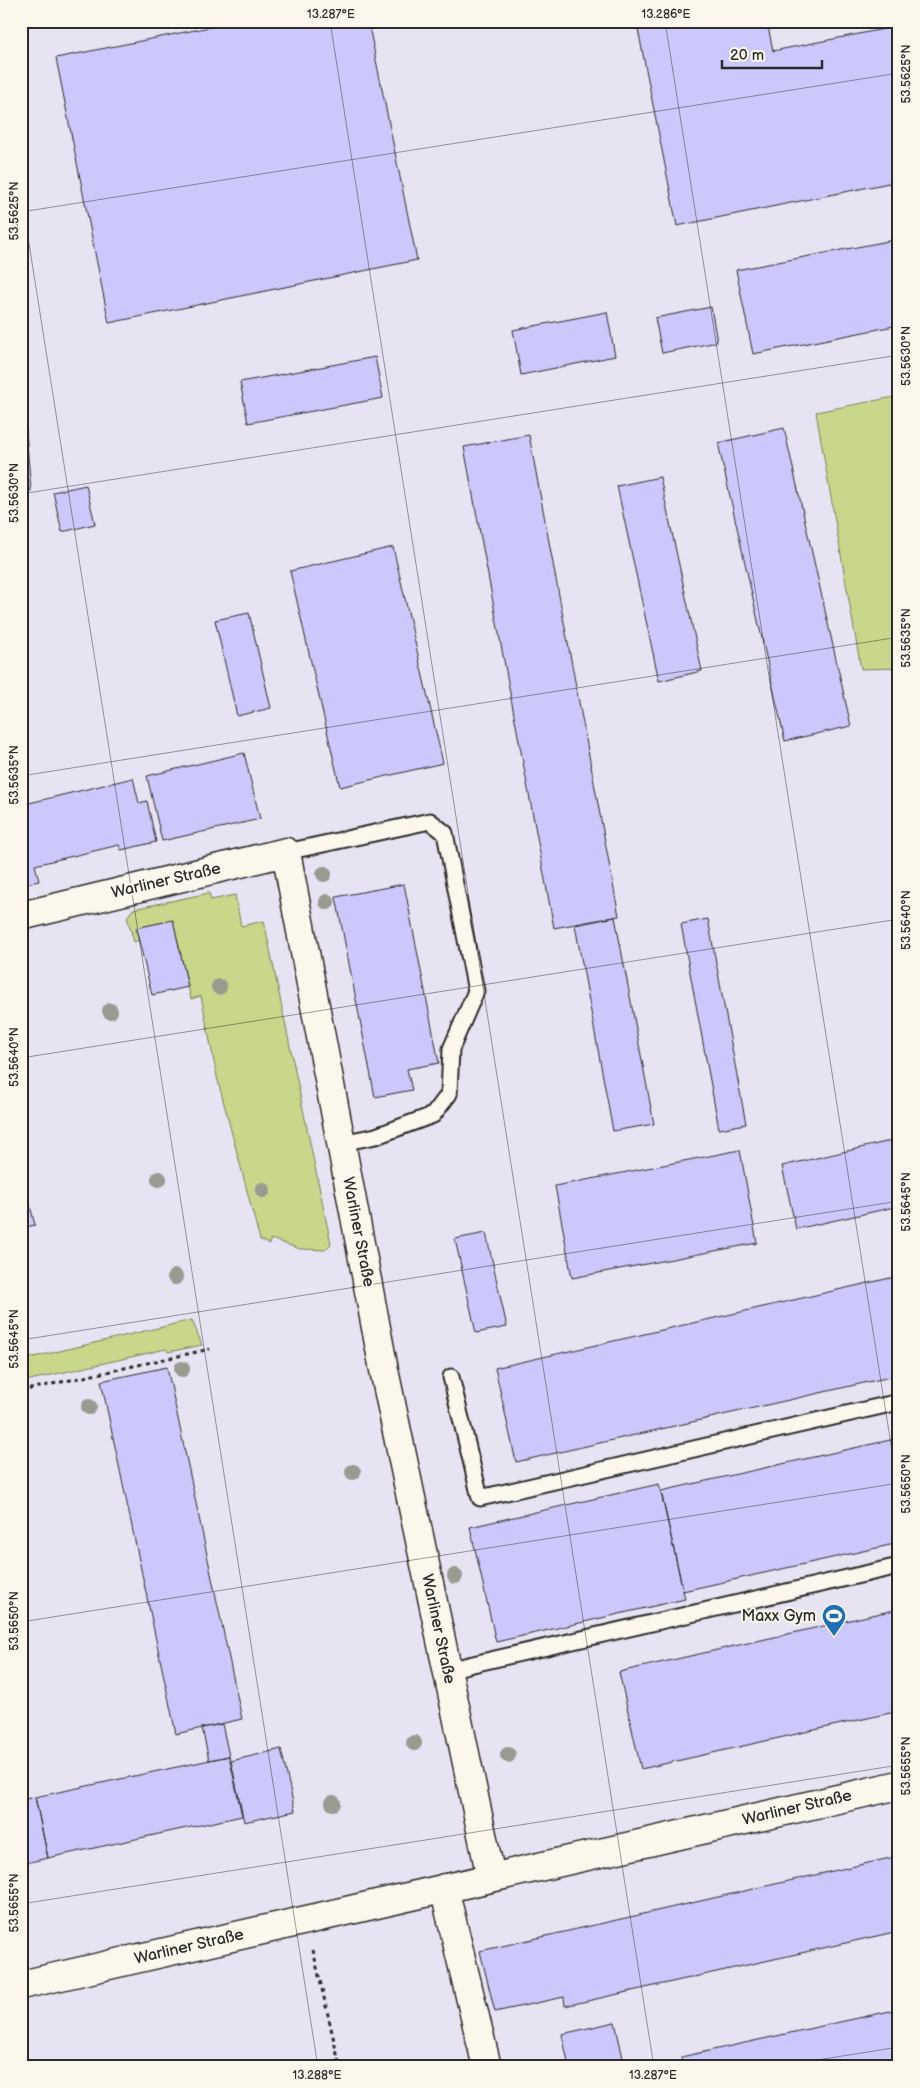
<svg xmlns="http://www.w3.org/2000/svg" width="920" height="2088" viewBox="0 0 920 2088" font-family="'Balsamiq Sans',sans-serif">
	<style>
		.built { fill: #e7e3f3 }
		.green { fill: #c9d78a; stroke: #7a815a }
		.building { fill: #ccc8fb; stroke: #2b2b2b }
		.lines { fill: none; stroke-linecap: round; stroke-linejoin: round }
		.service-casing { stroke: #2b2b2b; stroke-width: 19 }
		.minor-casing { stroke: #2b2b2b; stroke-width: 31 }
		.path { stroke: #2b2b2b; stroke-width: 3; stroke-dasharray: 4 4; stroke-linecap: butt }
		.service { stroke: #fbf7ec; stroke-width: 15 }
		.minor { stroke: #fbf7ec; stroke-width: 28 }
		.tree { fill: #9a9a90 }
		.ticks { fill: none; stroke: #2b2b2b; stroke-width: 1; stroke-opacity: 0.45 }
		.labels { text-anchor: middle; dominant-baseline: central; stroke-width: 4; stroke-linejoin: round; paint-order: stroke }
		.street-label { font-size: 16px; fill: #2b2b2b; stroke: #fbf7ec }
		.poi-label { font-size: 16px; fill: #2b2b2b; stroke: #fbf7ec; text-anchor: end }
		.neatline { fill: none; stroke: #2b2b2b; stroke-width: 2 }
		.ticks-label { font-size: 12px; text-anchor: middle; fill: #2b2b2b }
	</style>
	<rect width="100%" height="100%" fill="#f2eeef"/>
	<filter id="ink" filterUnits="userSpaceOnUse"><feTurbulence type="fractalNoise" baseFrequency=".02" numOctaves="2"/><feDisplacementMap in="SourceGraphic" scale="10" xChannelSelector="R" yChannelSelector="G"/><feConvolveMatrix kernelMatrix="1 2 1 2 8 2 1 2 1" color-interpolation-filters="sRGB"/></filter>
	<g filter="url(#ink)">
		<path class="built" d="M21 21H899V396L816 413 861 669 899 668V2067H21Z"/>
		<path class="green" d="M899 396V668L861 669 816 412Z
			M209 893 211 900 235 895 241 926 264 921 331 1244 325 1250 300 1249 271 1239 269 1244 260 1240 217 1077 201 996 191 999 173 920 137 928 139 940 134 942 127 917 133 909Z
			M192 1320 202 1345 168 1352 166 1349 21 1382V1360Z"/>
		<path class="building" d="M240 21H368L417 260 109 323 56 58Z
			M651 21H767L773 51 899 26V181L677 226 637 24Z
			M899 239V325L753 354 736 270Z
			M711 307 717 342 662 353 655 318Z
			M607 312 615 356 521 375 513 330Z
			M375 357 383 398 248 423 240 382Z
			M21 420H25L31 491H21Z
			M784 428 851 726 785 741 718 443Z
			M529 435 619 916 554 928 464 447Z
			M660 477 702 671 659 681 617 486Z
			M86 485 95 524 62 532 53 492Z
			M393 547 443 763 340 787 290 571Z
			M249 613 271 708 237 716 215 620Z
			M244 753 260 819 162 841 147 776Z
			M133 778 139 803 147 801 156 842 121 850 119 845 35 865 39 881 21 885V805Z
			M404 884 439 1063 407 1069 412 1090 375 1097 336 897Z
			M615 917 654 1124 613 1131 575 925Z
			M708 919 746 1124 719 1129 681 924Z
			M173 920 188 987 152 995 136 928Z
			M899 1139V1206L796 1229 782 1166Z
			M740 1150 757 1243 572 1278 555 1186Z
			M21 1170 35 1225 21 1228Z
			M486 1233 507 1327 476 1333 455 1239Z
			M899 1276V1375L516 1462 495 1368Z
			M167 1367 242 1719 176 1734 101 1381Z
			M899 1438V1543L683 1591 661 1491Z
			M659 1484 685 1599 496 1642 470 1527Z
			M899 1609V1711L641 1769 619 1672Z
			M222 1724 229 1756 209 1760 202 1728Z
			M281 1749 295 1811 244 1822 231 1761Z
			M229 1756 242 1816 48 1858 35 1797Z
			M35 1797 48 1858 21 1864V1800Z
			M899 1856V1931L565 2006 564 1997 495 2012 480 1951Z
			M899 2009V2067H683L681 2057Z
			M615 2022 625 2067H569L562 2034Z"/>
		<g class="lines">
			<defs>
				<path id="service" d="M286 852 430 821 445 833 476 991 451 1049 449 1094 433 1115 376 1136 341 1143
					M451 1377 480 1498 899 1402
					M447 1670 899 1566"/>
				<path id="minor" d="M21 916 286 852 384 1370 491 1877
					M444 1888 487 2067
					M21 1985 899 1785"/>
			</defs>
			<use href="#service" class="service-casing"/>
			<use href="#minor" class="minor-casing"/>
			<path class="path" d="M21 1346 28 1337
				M21 1391 210 1349
				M313 1950 340 2067"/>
			<use href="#service" class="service"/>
			<use href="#minor" class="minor"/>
		</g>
		<g class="tree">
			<circle cx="324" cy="874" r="8"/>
			<circle cx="327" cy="902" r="8"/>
			<circle cx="219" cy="987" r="8"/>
			<circle cx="110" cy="1011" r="8"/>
			<circle cx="159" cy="1179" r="8"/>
			<circle cx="263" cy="1190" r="8"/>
			<circle cx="175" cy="1277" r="8"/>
			<circle cx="182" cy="1369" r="8"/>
			<circle cx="89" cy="1407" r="8"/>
			<circle cx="353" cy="1472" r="8"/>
			<circle cx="455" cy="1576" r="8"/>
			<circle cx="414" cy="1743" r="8"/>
			<circle cx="508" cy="1755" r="8"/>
			<circle cx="333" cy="1803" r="8"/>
		</g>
	</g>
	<path class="ticks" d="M330 21 654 2067M665 21 899 1495M21 193 318 2067M21 212 899 73M21 494 899 355M21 776 899 637M21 1058 899 919M21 1340 899 1201M21 1622 899 1483M21 1904 899 1765M773 2067 899 2047"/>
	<defs>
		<symbol id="stadium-pin" viewBox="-11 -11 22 30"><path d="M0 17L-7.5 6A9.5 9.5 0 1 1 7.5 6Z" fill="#1f6fb2" stroke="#fbf7ec"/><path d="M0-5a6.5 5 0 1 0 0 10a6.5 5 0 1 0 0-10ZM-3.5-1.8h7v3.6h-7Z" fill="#fff"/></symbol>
	</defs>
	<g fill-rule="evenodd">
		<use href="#stadium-pin" x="820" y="1602" width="28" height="38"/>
	</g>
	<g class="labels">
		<g class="street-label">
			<text transform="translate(166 881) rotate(-13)">Warliner Straße</text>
			<text transform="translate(358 1232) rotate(79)">Warliner Straße</text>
			<text transform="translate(438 1629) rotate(78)">Warliner Straße</text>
			<text transform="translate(797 1808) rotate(-13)">Warliner Straße</text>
			<text transform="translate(189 1947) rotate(-13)">Warliner Straße</text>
		</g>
		<g class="poi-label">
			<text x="816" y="1616">Maxx Gym</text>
		</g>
	</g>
	<rect width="920" height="2088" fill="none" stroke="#fbf7ec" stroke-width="55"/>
	<path d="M722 60v8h100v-8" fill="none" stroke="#2b2b2b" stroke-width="2.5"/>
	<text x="730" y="60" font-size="15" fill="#2b2b2b" stroke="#fbf7ec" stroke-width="4" paint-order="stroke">20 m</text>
	<rect x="28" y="28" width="864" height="2032" class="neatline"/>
	<g class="ticks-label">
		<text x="331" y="18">13.287°E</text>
		<text x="666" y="18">13.286°E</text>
		<text transform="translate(906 74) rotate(-90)" y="4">53.5625°N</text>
		<text transform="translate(14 211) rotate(-90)" y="4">53.5625°N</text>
		<text transform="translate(906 356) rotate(-90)" y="4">53.5630°N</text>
		<text transform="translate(14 493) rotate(-90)" y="4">53.5630°N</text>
		<text transform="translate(906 638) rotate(-90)" y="4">53.5635°N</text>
		<text transform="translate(14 775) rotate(-90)" y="4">53.5635°N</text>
		<text transform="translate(906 920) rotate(-90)" y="4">53.5640°N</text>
		<text transform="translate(14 1057) rotate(-90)" y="4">53.5640°N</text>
		<text transform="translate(906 1202) rotate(-90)" y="4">53.5645°N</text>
		<text transform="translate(14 1339) rotate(-90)" y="4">53.5645°N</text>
		<text transform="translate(906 1484) rotate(-90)" y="4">53.5650°N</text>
		<text transform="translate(14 1621) rotate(-90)" y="4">53.5650°N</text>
		<text transform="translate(906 1766) rotate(-90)" y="4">53.5655°N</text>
		<text transform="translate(14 1903) rotate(-90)" y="4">53.5655°N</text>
		<text x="317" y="2079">13.288°E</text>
		<text x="653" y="2079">13.287°E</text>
	</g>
</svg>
